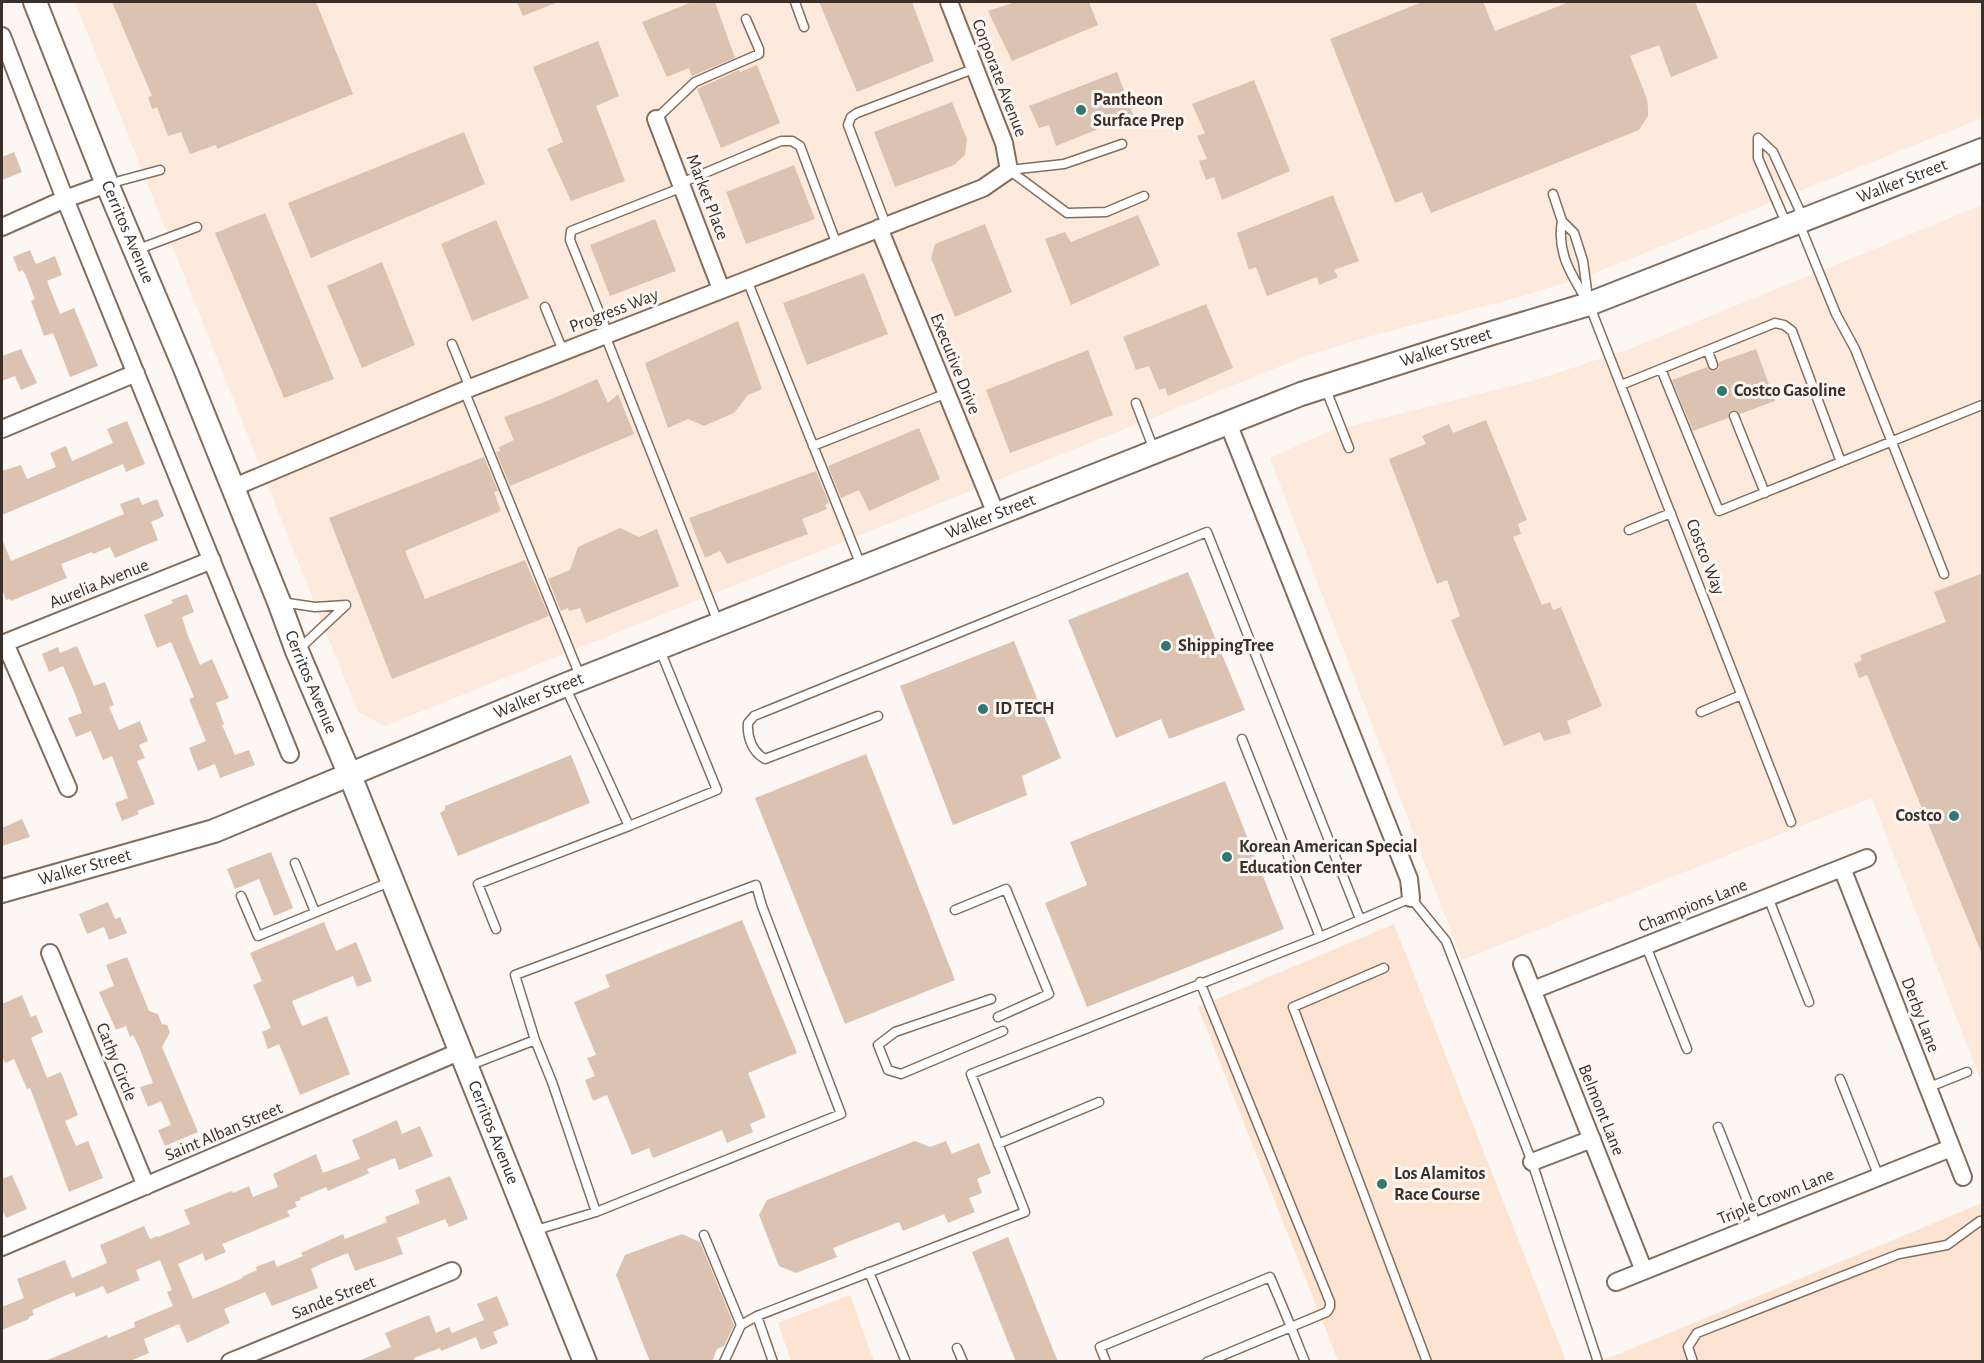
<svg xmlns="http://www.w3.org/2000/svg" width="1984" height="1363" viewBox="0 0 1984 1363" font-family="'Alegreya Sans',sans-serif">
	<style>
		.built { fill: #feeadc }
		.green { fill: #fde4d2 }
		.building { fill: #dcc2b0 }
		.lines { fill: none; stroke-linecap: round; stroke-linejoin: round }
		.lane-casing { stroke: #846d5c; stroke-width: 11 }
		.street-casing { stroke: #846d5c; stroke-width: 20 }
		.secondary-casing { stroke: #846d5c; stroke-width: 26 }
		.lane { stroke: #fff; stroke-width: 8 }
		.street { stroke: #fff; stroke-width: 16 }
		.secondary { stroke: #fff; stroke-width: 22 }
		.poi-dot { fill: #2f7874; stroke: #fcf7f3; stroke-width: 2 }
		.labels { text-anchor: middle; dominant-baseline: central; stroke-width: 6; stroke-linejoin: round; paint-order: stroke }
		.street-label { font-size: 18px; fill: #3a3029; stroke: #fcf7f3 }
		.poi-label { font-size: 18px; font-weight: bold; fill: #3a3029; stroke: #fcf7f3; text-anchor: start }
	</style>
	<rect width="100%" height="100%" fill="#fcf7f3"/>
	<path class="built" d="M75 2H1982V118L1582 278 1516 298 1371 336 1311 354 385 726 358 712Z
		M1982 205V1084L1872 798 1462 960 1270 458 1327 432 1539 379 1632 348Z"/>
	<path class="green" d="M1394 924 1566 1361H1338L1198 1007Z
		M1982 1203V1361L1596 1362 1621 1353Z
		M850 1295 874 1361H791L778 1323Z"/>
	<path class="building" d="M112 2H316L353 94 217 149 216 145 190 154 181 132 168 136 157 107 152 109 148 97 152 96Z
		M517 2H558L523 16Z
		M692 2H715L735 58 692 76 689 68 667 77 642 22Z
		M819 2H912L934 61 857 92Z
		M1015 2H1089L1098 25 1012 61 988 11Z
		M1422 2H1483L1495 31 1569 2H1695L1718 58 1671 77 1659 45 1630 56 1647 99 1648 108V116L1639 130 1431 213 1422 192 1395 203 1330 39Z
		M598 41 619 96 596 106 625 181 571 201 547 149 563 142 533 67Z
		M757 65 780 123 721 148 697 89 739 70 740 72Z
		M1117 72 1133 115 1056 146 1049 125 1039 128 1029 106Z
		M1254 80 1290 171 1222 200 1214 177 1206 180 1199 161 1207 159 1197 136 1205 133 1192 104Z
		M952 102 967 139 965 155 954 165 895 187 874 132Z
		M464 132 485 184 311 258 288 203Z
		M14 152 22 172 2 180V157Z
		M794 165 815 219 746 244 726 192Z
		M1333 195 1359 261 1334 270 1338 277 1319 285 1317 277 1267 296 1256 267 1249 270 1237 233Z
		M265 213 334 379 284 398 215 233Z
		M1138 215 1160 265 1071 305 1045 239 1065 232 1071 242Z
		M655 219 676 271 610 296 590 245Z
		M496 220 529 298 472 321 441 244Z
		M985 224 1012 292 955 317 931 258 935 244Z
		M30 250 36 264 55 256 62 275 47 281 60 314 74 308 98 366 70 377 53 333 44 336 31 301 35 299 25 274 22 270 19 272 13 257Z
		M382 262 415 345 362 368 327 286Z
		M864 273 888 334 807 365 783 303Z
		M1206 304 1233 368 1168 396 1165 388 1159 390 1149 366 1136 370 1123 337Z
		M738 321 762 389 748 395 734 413 704 426 688 419 668 428 645 363Z
		M21 349 37 383 21 390 15 376 2 381V356Z
		M1756 349 1775 401 1740 414 1737 411 1732 410 1729 413 1728 418 1693 431 1672 380 1707 367 1711 371H1716L1719 367V362Z
		M1088 350 1113 415 1010 453 986 390Z
		M597 379 608 403 618 394 634 434 510 486 496 452 500 451 499 447 514 440 504 417 547 401Z
		M1486 420 1527 520 1518 524 1521 534 1513 537 1542 605 1550 602 1553 610 1561 607 1602 706 1567 721 1571 733 1544 741 1540 732 1504 746 1451 620 1460 616 1447 580 1437 584 1389 459 1426 444 1422 436 1449 424 1453 433Z
		M127 421 145 464 126 472 123 464 2 515V471L21 465 27 479 56 467 50 453 66 446 72 461 113 443 107 429Z
		M919 428 940 479 869 511 859 490 841 498 828 466Z
		M484 457 498 491 494 492 501 511 405 551 425 599 525 560 549 616 392 679 329 518Z
		M816 471 829 503 825 505 827 509 802 519 808 534 727 564 720 551 705 558 689 518Z
		M139 497 142 505 157 499 164 516 151 522 158 540 115 558 110 547 93 554 92 552 61 564 67 578 11 601 10 599 6 600 2 589V539L11 561 124 514 120 504Z
		M620 528 639 537 657 529 679 586 586 623 580 608 569 611 568 608 561 611 548 579 570 570 578 547Z
		M1188 572 1245 710 1169 739 1161 719 1116 738 1068 620Z
		M1983 573V954H1982L1867 675 1859 678 1854 664 1862 660 1860 655 1946 622 1934 592Z
		M187 594 194 612 182 617 188 636 200 665 212 659 229 698 216 703 224 724 222 725 235 755 249 750 255 765 220 778 215 764 198 771 189 748 206 741 189 699 194 697 171 642 157 648 144 615 173 603 171 600Z
		M1014 641 1061 758 1022 776 1027 795 953 825 900 686Z
		M77 646 94 686 105 682 114 705 109 707 119 730 140 721 148 741 139 745 145 758 137 761 155 804 137 811 139 814 122 821 115 803 128 798 112 756 103 760 91 731 76 737 68 718 82 713 75 694 63 666 49 672 42 654 58 647 60 653Z
		M866 754 955 980 845 1024 755 798Z
		M571 755 590 803 458 856 440 813 445 810V806Z
		M1225 781 1284 929 1087 1007 1045 903 1087 885 1070 842Z
		M22 819 30 837 2 846V828Z
		M271 852 293 908 274 916 259 879 235 889 227 869Z
		M108 902 115 919 120 917 127 933 109 940 104 927 87 934 79 914Z
		M742 920 797 1053 748 1073 766 1117 750 1124 753 1132 727 1143 722 1130 653 1158 649 1148 632 1155 607 1095 593 1101 585 1080 595 1076 587 1058 596 1055 574 1002 610 987 605 975Z
		M324 922 336 951 356 942 372 981 357 987 353 976 292 1001 302 1026 327 1016 350 1074 300 1095 279 1044 268 1049 262 1032 271 1028 253 985 262 981 250 953Z
		M127 957 149 1011 158 1014 162 1024 167 1025 170 1032 162 1047 198 1132 165 1146 158 1130 171 1125 161 1101 148 1107 140 1087 153 1083 140 1049 133 1035 130 1037 126 1026 116 1030 99 992 114 986 106 965Z
		M22 995 31 1017 36 1015 43 1032 31 1038 47 1078 61 1072 78 1115 65 1121 76 1146 88 1141 103 1178 69 1192 30 1088 27 1089 14 1059 5 1063 2 1055V1004Z
		M397 1120 402 1134 420 1126 433 1156 399 1170 395 1158 367 1169 369 1173 365 1175 328 1191 326 1187 300 1198 301 1200 295 1202 297 1207 287 1211 290 1216 222 1244 226 1252 205 1261 203 1253 178 1264 193 1299 243 1278 242 1277 257 1270 256 1267 274 1260 277 1267 303 1256 301 1253 343 1234 345 1239 387 1222 385 1217 420 1203 415 1190 450 1176 468 1219 449 1227 445 1219 397 1238 403 1254 355 1271 348 1253 323 1263 311 1269 318 1288 272 1306 265 1292 224 1309 230 1323 187 1343 179 1324 144 1339 149 1353 128 1362 45 1361 107 1335 108 1338 135 1327 134 1322 173 1306 167 1292 172 1290 160 1260 136 1270 140 1280 107 1294 103 1286 76 1297 74 1292 32 1310 34 1315 29 1317V1319L2 1330V1307L24 1298 17 1279 65 1260 72 1278 84 1273 107 1263 100 1245 144 1226 150 1239 158 1236V1237L190 1224 184 1210 232 1191 233 1193 249 1186 253 1197 278 1187 273 1174 316 1154 323 1173 360 1159 352 1140Z
		M915 1141 930 1147 946 1141 952 1154 979 1143 991 1173 977 1179 982 1193 969 1198 975 1212 948 1223 944 1214 903 1231 899 1222 833 1248 837 1257 796 1273 779 1266 759 1215 767 1200Z
		M12 1175 27 1209 6 1218 2 1208V1179Z
		M682 1234 700 1242 734 1325 724 1346 717 1349 712 1362H650L616 1275 625 1255Z
		M1008 1237 1058 1362H1016L972 1252Z
		M497 1296 509 1325 493 1332 498 1343 481 1350 476 1337 441 1351 440 1348 414 1358 415 1362H356L391 1347 385 1333 429 1315 436 1333 449 1327 452 1333 484 1320 477 1304Z"/>
	<g class="lines">
		<defs>
			<path id="lane" d="M795 2 804 27
				M656 119 695 82 759 54V49L746 19
				M1758 138 1773 152 1804 220
				M1758 138V158L1787 225
				M1009 170 1067 213 1106 212 1144 196
				M1009 170 1064 164 1122 144
				M681 183 781 141H792L800 146 837 245
				M108 184 160 170
				M1553 194 1562 221 1574 233 1576 239 1583 261 1588 298
				M1562 221C1556 254 1573 277 1589 304L1791 822
				M1799 223 1836 314 1855 349 1944 574
				M886 225 848 125 851 117 857 113 976 68
				M136 250 197 227
				M747 280 862 568
				M545 307 563 351
				M608 334 570 240 571 231 683 187
				M605 335 718 622
				M452 344 470 388
				M1708 351 1713 365
				M1661 369 1719 511 1982 405
				M1621 385 1775 323 1784 325 1792 331 1841 462
				M1325 387 1349 448
				M464 390 580 676
				M1136 403 1154 450
				M1734 416 1765 493
				M813 446 947 393
				M1629 530 1671 513
				M281 602 315 607 346 605
				M299 649 346 605
				M1701 712 1741 695
				M878 716 765 759C752 752 747 737 748 723L754 716 1207 532 1360 919
				M1242 739 1320 937
				M629 826 717 790 660 650
				M295 863 315 912
				M241 896 258 936 392 881
				M1768 897 1809 1002
				M955 910 1006 889 1049 994 998 1017
				M496 929 478 884 629 826 565 686
				M1646 946 1687 1049
				M1384 968 1293 1007 1427 1362
				M1200 982 1330 1302V1307L1327 1312 1291 1327 1305 1362
				M991 999 895 1032 878 1045 888 1070 901 1074 1003 1031
				M535 1040 552 1082 596 1212
				M468 1066 535 1040 515 975 756 885 762 906 841 1114 596 1212 533 1231
				M1840 1079 1879 1177
				M1927 1088 1967 1072
				M1718 1127 1757 1226
				M998 1144 1099 1102
				M704 1235 741 1325
				M869 1272 906 1362
				M957 1348 963 1362
				M724 1362 741 1325 757 1316
				M773 1362 757 1316 1025 1212 971 1074 1320 937 1411 898 1446 941 1532 1162 1598 1362
				M1106 1362 1100 1347 1270 1277 1291 1327 1207 1362
				M1693 1362 1688 1347 1697 1333 1899 1254 1947 1245 1980 1221"/>
			<path id="street" d="M2 36 65 199 290 754
				M656 119 721 289
				M2 227 65 199 107 184
				M879 228 996 514
				M1228 423 1409 879 1411 898
				M2 429 136 373
				M232 488 470 388 983 188 1009 170 1004 143 949 2
				M5 643 68 788
				M2 644 212 560
				M1842 868 1963 1177
				M50 953 146 1186
				M1522 964 1644 1271
				M1533 990 1867 858
				M1532 1162 1592 1139
				M2 1247 461 1051
				M1616 1282 1951 1148
				M230 1362 452 1271"/>
			<g id="secondary">
				<path id="s1" d="M35 2 107 184 184 366 279 602 297 651 349 773 585 1362"/>
				<path id="s2" d="M2 891 214 831 565 685 1301 394 1489 334 1589 304 1982 150"/>
			</g>
		</defs>
		<use href="#lane" class="lane-casing"/>
		<use href="#street" class="street-casing"/>
		<use href="#secondary" class="secondary-casing"/>
		<use href="#lane" class="lane"/>
		<use href="#street" class="street"/>
		<use href="#secondary" class="secondary"/>
	</g>
	<g class="poi-dot">
		<circle cx="1081" cy="110" r="6"/>
		<circle cx="1722" cy="391" r="6"/>
		<circle cx="1166" cy="646" r="6"/>
		<circle cx="983" cy="709" r="6"/>
		<circle cx="1954" cy="816" r="6"/>
		<circle cx="1227" cy="857" r="6"/>
		<circle cx="1382" cy="1184" r="6"/>
	</g>
	<g class="labels">
		<g class="street-label">
			<text transform="translate(999 78) rotate(69)">Corporate Avenue</text>
			<text stroke="none"><textPath href="#s2" startOffset="2030">Walker Street</textPath></text>
			<text transform="translate(707 197) rotate(69)">Market Place</text>
			<text stroke="none"><textPath href="#s1" startOffset="248">Cerritos Avenue</textPath></text>
			<text transform="translate(614 311) rotate(-21)">Progress Way</text>
			<text stroke="none"><textPath href="#s2" startOffset="1544">Walker Street</textPath></text>
			<text transform="translate(955 364) rotate(68)">Executive Drive</text>
			<text stroke="none"><textPath href="#s2" startOffset="1058">Walker Street</textPath></text>
			<text transform="translate(1705 557) rotate(69)">Costco Way</text>
			<text transform="translate(99 584) rotate(-22)">Aurelia Avenue</text>
			<text stroke="none"><textPath href="#s1" startOffset="734">Cerritos Avenue</textPath></text>
			<text stroke="none"><textPath href="#s2" startOffset="572">Walker Street</textPath></text>
			<text stroke="none"><textPath href="#s2" startOffset="86">Walker Street</textPath></text>
			<text transform="translate(1693 906) rotate(-22)">Champions Lane</text>
			<text transform="translate(1920 1015) rotate(69)">Derby Lane</text>
			<text transform="translate(116 1062) rotate(68)">Cathy Circle</text>
			<text transform="translate(1601 1110) rotate(68)">Belmont Lane</text>
			<text transform="translate(224 1132) rotate(-23)">Saint Alban Street</text>
			<text stroke="none"><textPath href="#s1" startOffset="1220">Cerritos Avenue</textPath></text>
			<text transform="translate(1776 1197) rotate(-22)">Triple Crown Lane</text>
			<text transform="translate(334 1298) rotate(-22)">Sande Street</text>
		</g>
		<g class="poi-label">
			<text x="1093" y="100">Pantheon<tspan x="1093" dy="21">Surface Prep</tspan></text>
			<text x="1734" y="391">Costco Gasoline</text>
			<text x="1178" y="646">ShippingTree</text>
			<text x="995" y="709">ID TECH</text>
			<text x="1942" y="816" text-anchor="end">Costco</text>
			<text x="1239" y="847">Korean American Special<tspan x="1239" dy="21">Education Center</tspan></text>
			<text x="1394" y="1174">Los Alamitos<tspan x="1394" dy="21">Race Course</tspan></text>
		</g>
	</g>
	<rect width="1984" height="1363" fill="none" stroke="#3a3029" stroke-width="6"/>
</svg>
